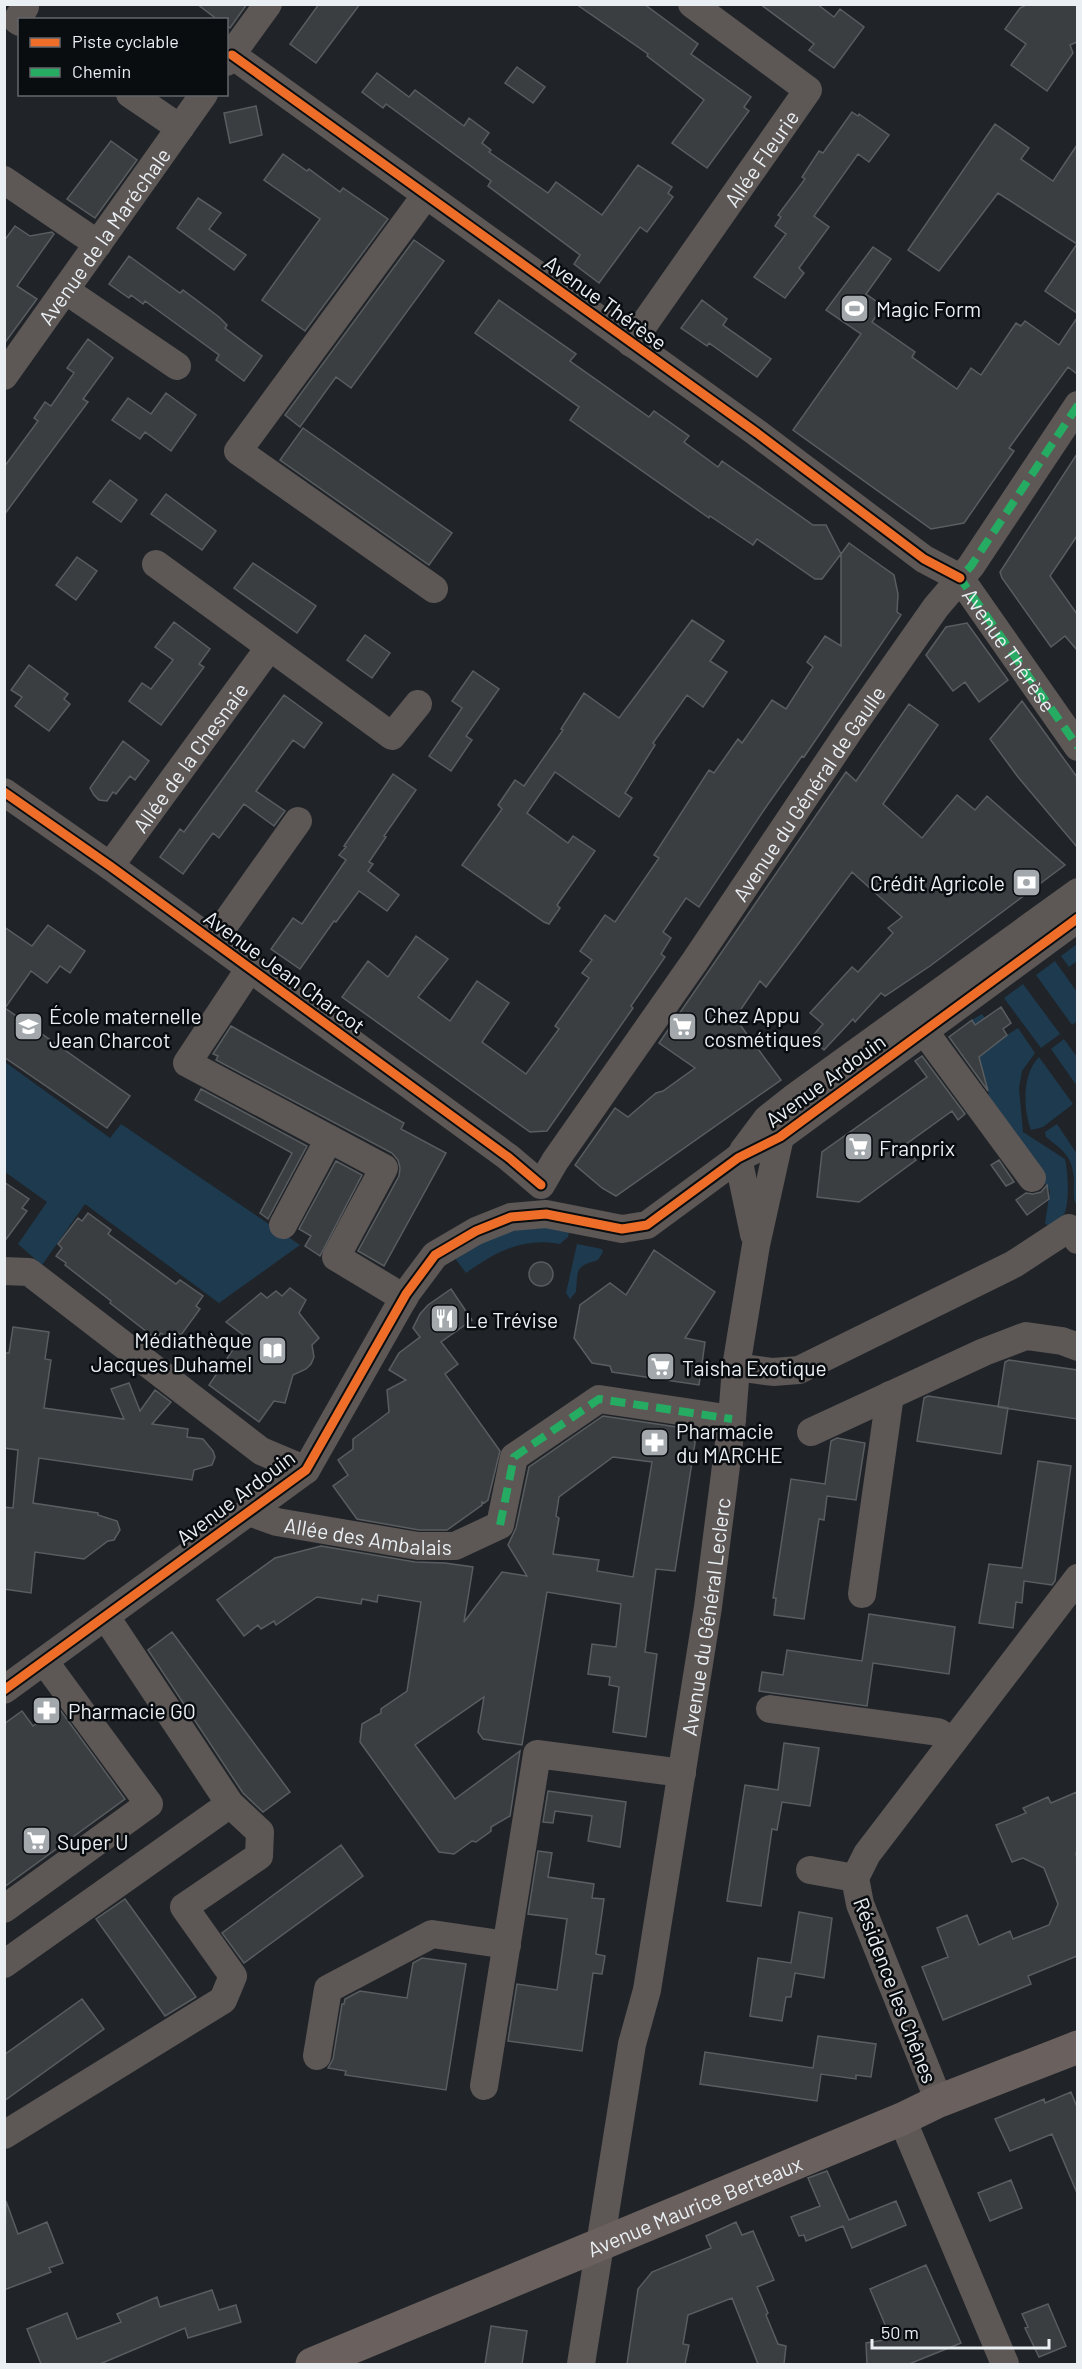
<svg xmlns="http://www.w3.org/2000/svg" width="1082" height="2369" viewBox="0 0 1082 2369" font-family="Barlow,sans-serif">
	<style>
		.green { fill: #1d3a4e }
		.building { fill: #3a3e41; stroke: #595d60; stroke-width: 1.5; fill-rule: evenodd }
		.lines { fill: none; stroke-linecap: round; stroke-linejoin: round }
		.minor { stroke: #5d5756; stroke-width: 28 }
		.major { stroke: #6a605e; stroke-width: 33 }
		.quiet { stroke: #26ab63; stroke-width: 8; stroke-dasharray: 15 8; stroke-linecap: butt }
		.cycleway-casing { stroke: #0a0d10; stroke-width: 13 }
		.cycleway { stroke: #ee6e29; stroke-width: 9 }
		.labels { text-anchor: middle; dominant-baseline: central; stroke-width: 5; stroke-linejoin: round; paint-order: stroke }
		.street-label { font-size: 21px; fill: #eaeff3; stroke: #0a0d10 }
		.poi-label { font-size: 21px; fill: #eaeff3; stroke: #0a0d10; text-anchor: start }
	</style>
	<rect width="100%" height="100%" fill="#202428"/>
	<path class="green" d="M1077 944V961L1069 967 1061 956Z
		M1055 961 1077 992V1021L1072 1025 1036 975Z
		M1023 984 1060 1034 1041 1048 1004 998Z
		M982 1014 999 1040 1018 1028 1035 1053 1022 1071 1019 1088 1023 1132 1065 1159C1068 1171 1070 1203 1064 1214 1061 1219 1054 1222 1048 1226L1045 1223 1050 1191 983 1099 989 1095 979 1057 991 1048 972 1020Z
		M1064 1039 1077 1057V1086L1051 1049Z
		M1039 1057 1073 1104 1043 1127 1031 1130C1023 1109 1022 1074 1039 1057Z
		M5 1062 110 1138 121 1124 300 1245 219 1303 85 1204 42 1265 18 1244 47 1202 5 1172Z
		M1057 1124 1077 1154V1204L1075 1203C1073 1195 1074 1187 1074 1179 1072 1155 1063 1151 1046 1137L1045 1132Z
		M517 1224 570 1228 568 1237 560 1244C523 1237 495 1252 466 1273L454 1257Z
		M577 1244 602 1249 603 1252 598 1260C575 1267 578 1268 576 1292L570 1299 566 1293Z"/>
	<path class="building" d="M197 4H247L230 28 226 25V20H218Z
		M319 4H360L316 63 290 44Z
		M576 4H644L698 44 691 54 751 97 744 107 749 111 707 168 672 143 704 100 647 56 648 54Z
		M760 4H817L834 17 840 9 864 27 834 68 809 50 814 44Z
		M1028 4H1077V42L1070 45 1073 53 1047 91 1011 65 1026 44 1005 29 1020 8Z
		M517 67 545 87 533 103 505 83Z
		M377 73 409 97 415 90 464 126 469 118 489 133 482 143 491 150 489 152 548 193 556 182 602 215 638 165 672 187 668 193 673 197 647 232 640 227 599 283 574 264 580 255 488 186 491 181 386 104 383 108 362 92Z
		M256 106 262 135 230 143 224 113Z
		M852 112 858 116 859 114 889 135 869 162 858 154 814 216 829 227 799 268 804 273 785 298 754 277 786 234 775 226 781 217 778 215 805 179 802 177 819 151 823 153Z
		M995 124 1029 148 1021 159 1053 181 1077 145V313L1045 291 1077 244 998 193 939 271 908 250Z
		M111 141 137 160 95 218 67 199Z
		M283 154 307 171 309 169 340 192 343 188 388 219 305 331 262 300 320 219 264 180Z
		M198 198 221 213 209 229 246 255 234 270 177 228Z
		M15 226 30 236 52 232 54 234 17 286 37 299 4 344V241Z
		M414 240 444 261 351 388 336 377 300 427 285 415Z
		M873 247 891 259 866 294 883 306 872 322 915 352 912 357 957 389 971 368 981 375 1016 323 1021 326 1025 321 1059 345 1077 318V374L1068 367 1009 448 1014 451 964 523 931 529 793 430 861 334 826 310Z
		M129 256 180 293 183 290 219 317 227 325 225 328 262 356 244 381 216 360 219 355 145 301 143 304 131 295 129 298 109 284Z
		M499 300 576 354 570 361 649 417 654 411 689 436 684 442 718 467 722 461 813 525H826L841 554 822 579H815L757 539 753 545 710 516 709 518 570 420 579 407 475 333Z
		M702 300 727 319 723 325 771 359 757 377 709 343 707 346 681 328Z
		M88 339 113 358 83 399 88 402 4 515V467L38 421 34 418 45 402 51 406 74 373 67 368Z
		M166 393 196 415 171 451 145 432 140 439 112 420 128 398 151 414Z
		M303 428 452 533 429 565 280 460Z
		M1077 454V536L1050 576 1077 614V650L1065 636 1051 647 1002 578 1000 572Z
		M110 480 137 500 121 522 93 502Z
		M166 494 216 531 202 550 151 514Z
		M849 543 894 575 898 594 897 612 901 615 804 757 802 756 766 807 699 907 686 898 663 932 671 938 661 954 665 957 631 1006 633 1008 547 1131 530 1132 342 997 368 961 388 977 416 936 448 959 418 997 450 1021 477 981 509 1003 482 1042 526 1074 559 1029 555 1026 589 978 582 973 592 960 580 951 605 915 615 922 659 858 654 855 709 770 714 773 738 739 742 743 772 700 786 709 813 667 807 662 825 636 841 646V554Z
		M77 557 97 571 76 600 56 585Z
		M253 563 316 606 297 633 234 588Z
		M692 620 724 641 710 661 727 672 703 707 687 695 653 743 655 745 625 793 632 798 619 817 555 772 527 813 568 843 573 836 595 851 557 905 560 908 549 924 544 922 462 865 502 809 498 805 515 780 524 786 563 730 561 729 584 693 619 718Z
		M174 622 210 649 199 664 204 667 161 725 129 701 142 683 151 689 173 660 155 647Z
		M967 623 1008 680 979 702 965 682 953 691 926 655 946 627Z
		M365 635 390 653 372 678 347 660Z
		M29 665 68 694 64 699 70 704 49 731 15 706 22 697 11 690Z
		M473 671 499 689 466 736 472 740 451 771 429 756 462 708 452 701Z
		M284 695 322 723 304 748 293 740 256 791 285 811 274 826 244 804 219 838 213 833 183 874 160 857 180 829 184 832Z
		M1022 701 1077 777V847L1018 777 990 739Z
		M909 704 938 725 883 804 922 838 957 795 975 810 987 796 1065 865 930 966 885 996 881 993 855 1022 853 1019 824 1050 811 1038 823 1024 810 1013 852 967 858 972 893 933 888 928 902 917 852 872 766 987 760 981 735 1018 781 1080 616 1196 602 1188 575 1165 615 1108 628 1117 656 1093 663 1091 695 1068 659 1043 846 772 856 781Z
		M123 741 149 761 135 780 130 776 116 794 113 792 107 801 99 800 94 795 90 788Z
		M393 774 416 790 384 836 386 837 369 862 373 864 368 871 399 895 387 911 359 891 336 922 334 921 300 969 271 949 293 918 302 924 346 860 339 855 346 847 344 846Z
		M48 925 85 951 70 973 60 966 47 983 31 971 5 1008 130 1096 107 1128 4 1057V927L32 946Z
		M1001 1007 1011 1023 1003 1029 1007 1035 979 1057 988 1091 949 1037 972 1020 975 1025Z
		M231 1026 404 1123 401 1129 446 1153 384 1266 358 1251 399 1176 400 1168 398 1160 392 1153 216 1060 218 1056 213 1054Z
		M922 1056 965 1114 958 1120 952 1111 905 1145 916 1160 859 1202 817 1197 822 1152 927 1077 915 1061Z
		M201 1089 307 1146 268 1219 260 1213 292 1153 195 1100Z
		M999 1160 1014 1182 1006 1186 991 1165Z
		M336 1161 362 1175 320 1256 305 1246 311 1236 299 1229Z
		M4 1182 29 1199 22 1208 27 1211 4 1242Z
		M1047 1185 1049 1199 1027 1215 1016 1200 1026 1193 1033 1194 1041 1192Z
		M88 1213 111 1230 108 1234 176 1284 180 1280 203 1296 196 1306 200 1309 181 1335 177 1332 171 1341 161 1333 156 1339 110 1303 111 1301 65 1265 66 1263 56 1256 62 1248 58 1244 78 1218 82 1221Z
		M654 1250 715 1292 685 1338 705 1342 699 1385 612 1372 610 1366 592 1363 574 1338 580 1305 610 1283 626 1295Z
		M529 1274a12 12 0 1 1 24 0a12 12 0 1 1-24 0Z
		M290 1288 306 1300 299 1313 319 1338 312 1345 314 1357 311 1364 306 1369 293 1375 285 1403 274 1401 259 1422 209 1385 243 1335 226 1322 261 1293 267 1298 276 1291 282 1296Z
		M451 1289 472 1320 441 1342 458 1364 445 1374 500 1451 488 1500 484 1503 482 1502V1505L447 1530H419L357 1519 333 1486 348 1475 338 1460 353 1449V1439L389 1412 387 1390 406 1380 389 1370 399 1353 420 1337 413 1328 420 1314 428 1305Z
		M13 1327 49 1332 45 1359 51 1360 44 1408 124 1419 111 1389 129 1383 140 1411 155 1390 171 1402 152 1424 188 1429 187 1437 203 1439 213 1451 215 1457 212 1465 194 1470 192 1480 39 1458 33 1503 98 1513V1515L117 1521 120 1530 114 1540 108 1541 84 1559 35 1552 31 1593 4 1589V1507L13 1508 18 1450 4 1448V1353H9Z
		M1009 1360 1077 1370V1419L998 1407 1005 1362Z
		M928 1396 1008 1408 1001 1454 917 1441 924 1398Z
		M603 1416 697 1430 675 1571 656 1569 645 1652 657 1654 646 1737 613 1732 619 1687 609 1685 610 1677 588 1674 592 1644 616 1647 621 1604 547 1592 522 1745 483 1739 478 1732 484 1697 415 1745 455 1799 520 1751 510 1816 491 1827V1831L476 1842 472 1841 454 1854 439 1852 360 1742 362 1724 381 1713V1709L407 1691 421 1602 378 1595 377 1602 362 1599 361 1604 317 1597 276 1625 274 1621 261 1629 258 1625 244 1636 217 1600 275 1558 321 1546 415 1562 445 1563 473 1567 464 1622 502 1572 527 1576 508 1545 516 1528 529 1467ZM613 1457 652 1462 633 1577 597 1571 599 1560 553 1554 559 1518 556 1516 559 1497Z
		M837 1438 865 1443 856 1500 827 1496 824 1520 819 1519 804 1619 774 1615 776 1598H773L791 1479 825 1484 831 1441Z
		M1038 1461 1071 1466 1055 1581 1052 1585 1024 1581 1022 1603 1016 1602 1013 1628 979 1623 989 1564 1022 1568Z
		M869 1614 955 1627 949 1674 873 1663 867 1706 759 1691 762 1672 783 1675 787 1650 862 1661Z
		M172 1632 290 1792 263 1812 243 1793 148 1650Z
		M58 1707 125 1799 4 1887V1724L22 1711 33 1726Z
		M784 1743 819 1748 810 1806 782 1802 777 1830 772 1829 761 1906 727 1901 745 1785 778 1790Z
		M548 1791 626 1802 620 1847 588 1841 592 1816 555 1811 553 1823 543 1822Z
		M1077 1792V1849L1076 1854 1077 1858V1956L1028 1976 1031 1984 943 2020 922 1967 948 1957 937 1928 967 1915 979 1945 1010 1931 1013 1939 1049 1925 1058 1904 1044 1868 1023 1858 1012 1862 996 1825 1026 1813 1023 1808 1048 1797 1051 1803Z
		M341 1845 363 1876 244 1963 222 1933Z
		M538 1851 552 1853 548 1877 594 1884 592 1898 604 1899 596 1954 605 1956 602 1974 593 1973 582 2051 508 2041 517 1984 557 1990 567 1919 528 1914Z
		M125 1899 196 1997 165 2016 96 1919Z
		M799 1912 832 1918 824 1978 795 1973 791 1997H786L782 2021 750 2016 758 1958 791 1963Z
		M422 1958 466 1964 446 2090 345 2075 346 2071 328 2068 333 2059 342 2004H344L345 1999 360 1991 407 1998 413 1963Z
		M82 1999 104 2029 4 2101V2055Z
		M818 2036 876 2044 871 2077 856 2075V2079L821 2074 817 2101 700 2084 705 2052 813 2068Z
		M1071 2092 1077 2107V2193L1052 2134 1010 2151 995 2119 1044 2099 1045 2103Z
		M827 2171 849 2220 896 2201 906 2225 852 2248 843 2226 806 2241 804 2235 799 2236 791 2217 820 2206 808 2178Z
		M1011 2180 1022 2208 990 2221 978 2193Z
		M6 2201 18 2234 47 2222 63 2263 49 2268 51 2272 4 2290Z
		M736 2222 742 2235 753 2231 774 2280 757 2287 768 2313 766 2315 778 2344 786 2346 784 2364H758L732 2298 688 2315 683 2344 689 2345 685 2364H627L638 2289 652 2272 711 2248 706 2236Z
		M926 2265 961 2343 909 2364H867L866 2343 891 2339 870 2289Z
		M212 2290 219 2310 236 2305 241 2322 188 2338 185 2328 100 2364H41L27 2329 67 2313 77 2339 121 2322 117 2314 157 2297 160 2307Z
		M1048 2304 1066 2346 1039 2357 1025 2328 1028 2327 1022 2314Z
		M491 2326 527 2331 522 2364H485Z"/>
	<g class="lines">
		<g class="minor">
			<path d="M20 22 17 20 25 7"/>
			<path id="s1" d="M232 55 757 433 924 559 960 578 1078 747"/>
			<path d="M226 62 268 4"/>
			<path d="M130 94 180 128"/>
			<path d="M4 180 98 244"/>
			<path d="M426 195 238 451 434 589"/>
			<path d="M65 290 177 366"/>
			<path id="s2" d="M631 343 808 90 692 4"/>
			<path id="s3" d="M4 376 204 94"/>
			<path d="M156 564 392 736 418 704"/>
			<path id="s4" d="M4 792 110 866 508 1157 541 1185 555 1161 695 961 851 728 936 607 971 566 1078 405"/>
			<path id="s5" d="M110 866 269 648"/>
			<path d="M213 941 298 821"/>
			<path d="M250 968 187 1063 384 1168 336 1257 404 1298"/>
			<path d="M924 1031 1032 1178"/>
			<path d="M743 1151 767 1119 796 1096 1078 892"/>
			<path d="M738 1158 754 1234"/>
			<path d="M283 1225 329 1139"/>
			<path d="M4 1271 29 1272 261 1451 306 1470"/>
			<path d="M736 1367 773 1372 799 1370 1014 1264 1069 1228 1078 1240"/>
			<path d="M811 1432 984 1352 1026 1336 1062 1341 1078 1347"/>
			<path id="s6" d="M249 1512 277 1522 418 1546H455L500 1525 514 1457 599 1399 732 1419"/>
			<path d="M862 1594 890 1395"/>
			<path d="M4 1690 306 1470 406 1294 435 1255 476 1231 511 1217 546 1214 622 1229 647 1225 738 1158 780 1137 1078 918"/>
			<path d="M770 1709 938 1732 953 1741"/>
			<path d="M810 1870 855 1878"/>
			<path d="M4 1909 149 1804 44 1661"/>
			<path d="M4 1964 230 1804"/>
			<path d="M317 2056 328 1989 432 1934 507 1945"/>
			<path d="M484 2086 537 1754 682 1773"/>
			<path d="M939 2101 860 1904 855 1878 867 1854 1078 1578"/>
			<path d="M902 2119 1005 2364"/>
			<path d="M4 2135 223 2000 233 1976 184 1907 259 1856 260 1832 230 1804 106 1617"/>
			<path id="s7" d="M581 2364 632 2044 647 1990 708 1607 732 1419 736 1367 756 1245 780 1137"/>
		</g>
		<path class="major" id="s8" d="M312 2364 902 2119 939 2101 1078 2047"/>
		<path class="quiet" d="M1078 405 971 566 960 578 1078 747
			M500 1525 514 1457 599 1399 732 1419"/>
		<defs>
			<path id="cycleway" d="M232 55 757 433 924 559 960 578
				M4 792 110 866 508 1157 541 1185
				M4 1690 306 1470 406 1294 435 1255 476 1231 511 1217 546 1214 622 1229 647 1225 738 1158 780 1137 1078 918"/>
		</defs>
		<use href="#cycleway" class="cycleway-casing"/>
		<use href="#cycleway" class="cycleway"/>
	</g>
	<defs>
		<symbol id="stadium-square" viewBox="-11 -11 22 22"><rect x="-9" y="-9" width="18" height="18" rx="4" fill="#a3a8ac" stroke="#0a0d10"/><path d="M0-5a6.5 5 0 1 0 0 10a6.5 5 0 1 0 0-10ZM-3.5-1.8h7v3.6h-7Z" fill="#fff"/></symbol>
		<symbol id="bank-square" viewBox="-11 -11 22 22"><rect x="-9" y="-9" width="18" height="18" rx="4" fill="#a3a8ac" stroke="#0a0d10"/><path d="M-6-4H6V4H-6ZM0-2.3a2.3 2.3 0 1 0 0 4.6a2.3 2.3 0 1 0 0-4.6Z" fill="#fff"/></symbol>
		<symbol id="supermarket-square" viewBox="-11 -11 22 22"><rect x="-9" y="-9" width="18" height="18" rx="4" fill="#a3a8ac" stroke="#0a0d10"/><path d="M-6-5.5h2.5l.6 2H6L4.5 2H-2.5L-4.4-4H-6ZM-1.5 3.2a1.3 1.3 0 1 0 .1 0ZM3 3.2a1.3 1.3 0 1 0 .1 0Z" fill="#fff"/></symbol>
		<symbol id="school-square" viewBox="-11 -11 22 22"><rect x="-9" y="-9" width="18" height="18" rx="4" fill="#a3a8ac" stroke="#0a0d10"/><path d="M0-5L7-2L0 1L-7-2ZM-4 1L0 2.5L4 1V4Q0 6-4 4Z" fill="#fff"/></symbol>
		<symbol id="restaurant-square" viewBox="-11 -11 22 22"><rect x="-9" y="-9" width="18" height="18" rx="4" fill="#a3a8ac" stroke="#0a0d10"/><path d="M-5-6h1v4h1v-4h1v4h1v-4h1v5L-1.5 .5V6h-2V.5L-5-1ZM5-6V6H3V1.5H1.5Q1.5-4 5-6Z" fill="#fff"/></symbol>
		<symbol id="library-square" viewBox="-11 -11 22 22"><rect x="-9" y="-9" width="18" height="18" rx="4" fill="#a3a8ac" stroke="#0a0d10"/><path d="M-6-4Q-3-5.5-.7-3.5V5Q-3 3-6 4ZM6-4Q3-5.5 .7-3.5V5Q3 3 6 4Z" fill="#fff"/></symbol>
		<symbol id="pharmacy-square" viewBox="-11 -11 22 22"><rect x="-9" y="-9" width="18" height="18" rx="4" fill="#a3a8ac" stroke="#0a0d10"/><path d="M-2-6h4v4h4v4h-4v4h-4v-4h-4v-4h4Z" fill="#fff"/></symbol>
	</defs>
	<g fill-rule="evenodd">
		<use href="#stadium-square" x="838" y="292" width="33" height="33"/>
		<use href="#bank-square" x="1010" y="866" width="33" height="33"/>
		<use href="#supermarket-square" x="666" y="1010" width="33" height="33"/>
		<use href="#school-square" x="12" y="1010" width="33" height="33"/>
		<use href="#supermarket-square" x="842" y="1130" width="33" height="33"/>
		<use href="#restaurant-square" x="428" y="1302" width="33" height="33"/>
		<use href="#library-square" x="256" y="1334" width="33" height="33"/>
		<use href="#supermarket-square" x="644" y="1350" width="33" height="33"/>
		<use href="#pharmacy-square" x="638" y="1426" width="33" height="33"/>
		<use href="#pharmacy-square" x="30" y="1694" width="33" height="33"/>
		<use href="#supermarket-square" x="20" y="1824" width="33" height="33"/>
	</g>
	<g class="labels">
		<g class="street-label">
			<text stroke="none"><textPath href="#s2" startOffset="226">Allée Fleurie</textPath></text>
			<text stroke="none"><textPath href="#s3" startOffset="172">Avenue de la Maréchale</textPath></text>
			<text transform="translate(606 302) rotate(36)">Avenue Thérèse</text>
			<text stroke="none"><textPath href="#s1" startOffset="984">Avenue Thérèse</textPath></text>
			<text stroke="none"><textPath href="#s5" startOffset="135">Allée de la Chesnaie</textPath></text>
			<text stroke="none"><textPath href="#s4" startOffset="1140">Avenue du Général de Gaulle</textPath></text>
			<text transform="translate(285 971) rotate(36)">Avenue Jean Charcot</text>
			<text transform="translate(825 1080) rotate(-36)">Avenue Ardouin</text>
			<text transform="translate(235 1497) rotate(-37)">Avenue Ardouin</text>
			<text stroke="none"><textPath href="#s6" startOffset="122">Allée des Ambalais</textPath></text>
			<text stroke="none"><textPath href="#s7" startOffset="758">Avenue du Général Leclerc</textPath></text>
			<text transform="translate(896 1990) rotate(69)">Résidence les Chênes</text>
			<text stroke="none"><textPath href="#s8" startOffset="414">Avenue Maurice Berteaux</textPath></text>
		</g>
		<g class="poi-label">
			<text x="876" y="308">Magic Form</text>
			<text x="1005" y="882" text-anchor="end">Crédit Agricole</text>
			<text x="704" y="1014">Chez Appu<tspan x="704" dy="24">cosmétiques</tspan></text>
			<text x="49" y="1015">École maternelle<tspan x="49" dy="24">Jean Charcot</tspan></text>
			<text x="879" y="1147">Franprix</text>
			<text x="465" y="1319">Le Trévise</text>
			<text x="252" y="1339" text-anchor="end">Médiathèque<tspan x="252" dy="24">Jacques Duhamel</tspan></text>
			<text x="682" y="1367">Taisha Exotique</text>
			<text x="676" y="1430">Pharmacie<tspan x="676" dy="24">du MARCHE</tspan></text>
			<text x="68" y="1710">Pharmacie GO</text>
			<text x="57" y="1841">Super U</text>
		</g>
	</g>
	<rect width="1082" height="2369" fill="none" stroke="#eaeff3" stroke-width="12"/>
	<rect x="18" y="18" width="210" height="78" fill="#0a0d10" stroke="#64676b" stroke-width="1.5"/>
	<rect x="30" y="38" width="30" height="9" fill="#ee6e29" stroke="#64676b" stroke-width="1.5"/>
	<text x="72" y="48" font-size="18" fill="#eaeff3">Piste cyclable</text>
	<rect x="30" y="68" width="30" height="9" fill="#26ab63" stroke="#64676b" stroke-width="1.5"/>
	<text x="72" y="78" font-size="18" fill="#eaeff3">Chemin</text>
	<path d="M872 2339v9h177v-9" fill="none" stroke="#eaeff3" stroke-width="3"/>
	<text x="881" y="2339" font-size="18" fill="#eaeff3" stroke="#0a0d10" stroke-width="4.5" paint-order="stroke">50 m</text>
</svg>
